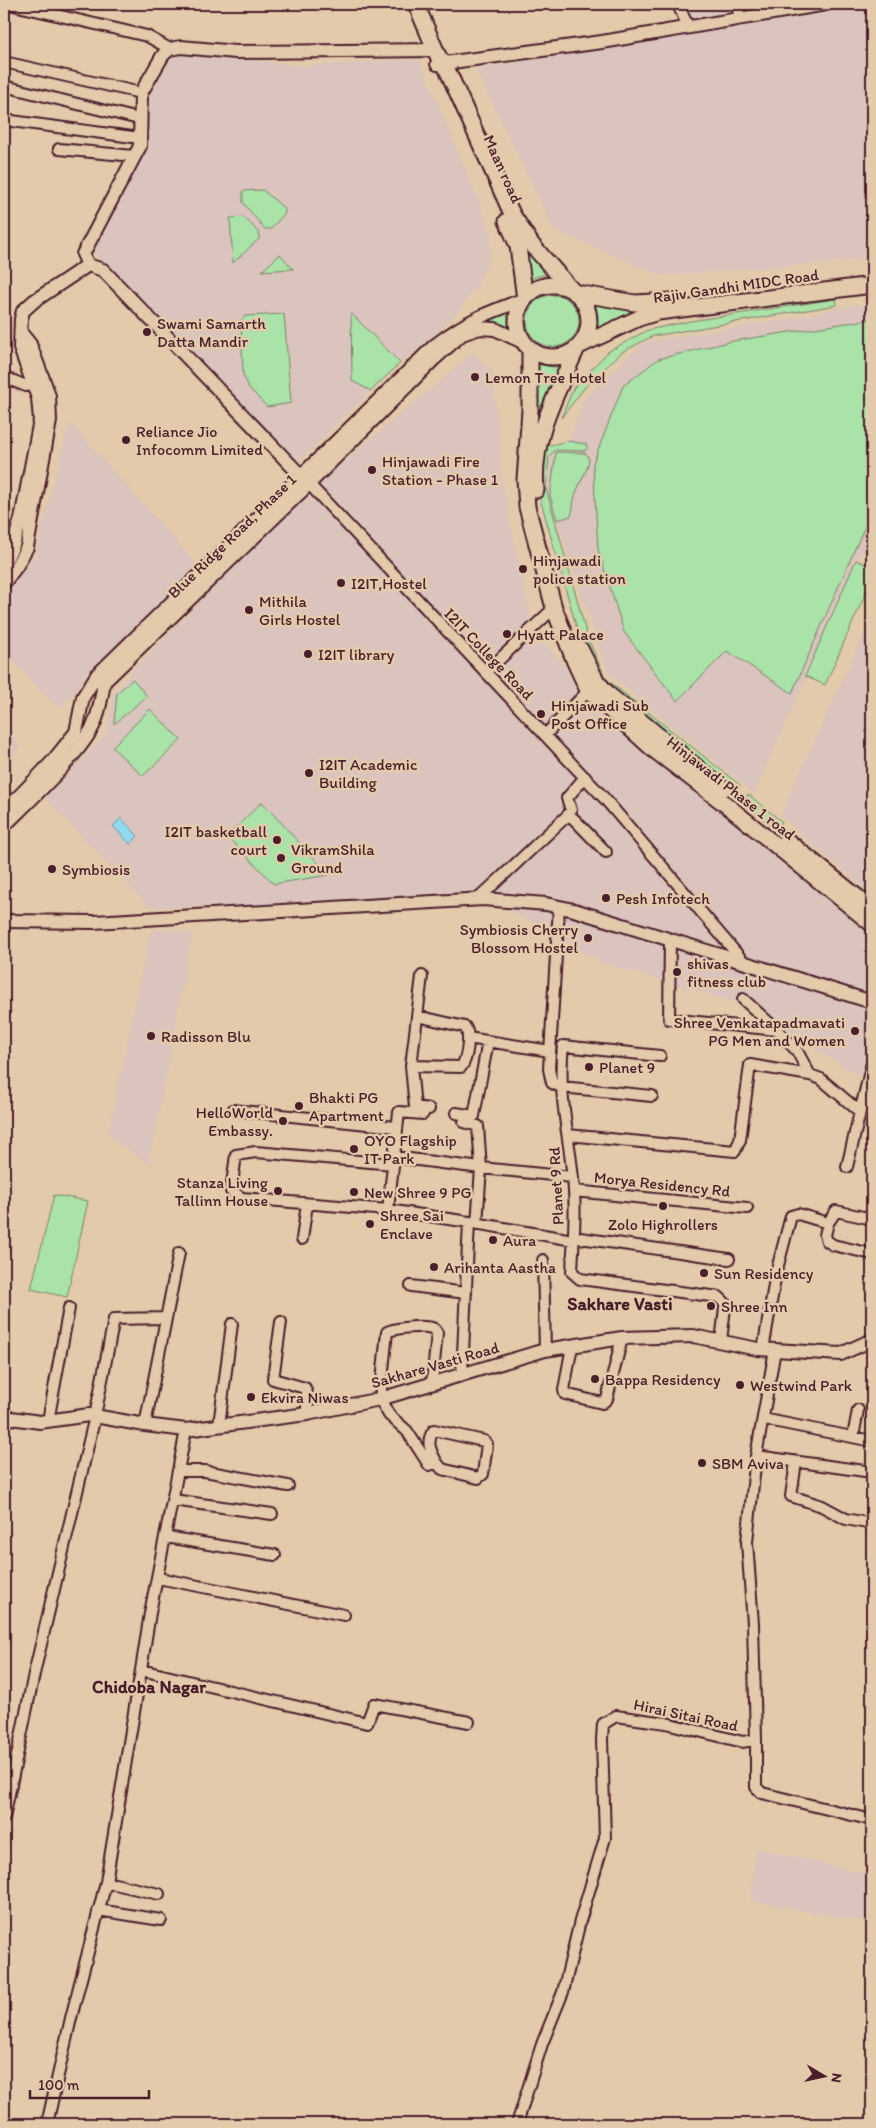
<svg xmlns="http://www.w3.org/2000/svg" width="876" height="2128" viewBox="0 0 876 2128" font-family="Itim,sans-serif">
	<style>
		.built { fill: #dbc4bd }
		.green { fill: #a9e3a8; stroke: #7a816a }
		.water { fill: #8fdbf0; stroke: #7390a1 }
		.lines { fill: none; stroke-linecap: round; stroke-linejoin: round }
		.minor-casing { stroke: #4a1f2b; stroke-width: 14 }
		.tertiary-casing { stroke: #4a1f2b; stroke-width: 16 }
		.primary-casing { stroke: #4a1f2b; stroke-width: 19 }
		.minor { stroke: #e2caab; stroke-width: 10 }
		.tertiary { stroke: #e2caab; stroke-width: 12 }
		.primary { stroke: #e2caab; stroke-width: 15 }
		.poi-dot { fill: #4a1f2b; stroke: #e2caab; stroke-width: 2 }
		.labels { text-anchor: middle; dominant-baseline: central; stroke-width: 5; stroke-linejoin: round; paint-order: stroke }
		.street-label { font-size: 16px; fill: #4a1f2b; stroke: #e2caab }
		.poi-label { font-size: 16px; fill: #4a1f2b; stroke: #e2caab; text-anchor: start }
		.neighbourhood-label { font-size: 18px; font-weight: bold; fill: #4a1f2b; stroke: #e2caab }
	</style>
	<rect width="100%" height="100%" fill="#e2caab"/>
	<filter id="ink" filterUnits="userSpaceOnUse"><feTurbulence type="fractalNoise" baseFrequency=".02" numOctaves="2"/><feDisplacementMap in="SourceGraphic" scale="10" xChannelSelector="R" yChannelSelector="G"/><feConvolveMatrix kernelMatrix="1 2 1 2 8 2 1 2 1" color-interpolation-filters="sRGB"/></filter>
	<g filter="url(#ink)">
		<path class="built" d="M687 4H774L690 20Z
			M861 4H872V259L662 276 554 230 475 69Z
			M176 53 305 66 419 59 476 194 491 235 489 256 484 270 478 285 460 309 439 332 400 363 298 462 89 247 144 143 143 94 164 69 163 67Z
			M872 304V529L754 794 609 674 551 505 547 489 552 451 568 445 583 400 644 342 788 319 848 306Z
			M472 352 493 373 502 481 533 630 602 710 872 936V1083L738 1003 606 964 500 905 149 907 45 798 106 734 114 691 135 668 296 502 444 378Z
			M70 422 200 568 58 709 4 652V598L35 553Z
			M872 616V895L780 816Z
			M4 727 21 746 4 764Z
			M151 929 192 933 157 1123 148 1164 108 1135Z
			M756 1848 872 1875V1923L751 1901Z"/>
		<path class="green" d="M263 190 285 209V213L271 229H265L243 203V191Z
			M244 217 259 233 260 238 233 263 230 218Z
			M528 247 551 273 535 277 528 282Z
			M280 254 293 269 262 271Z
			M527 321a26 26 0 1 1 52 0a26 26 0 1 1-52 0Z
			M836 299 837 305 653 336 622 352 585 387 561 418 574 387 609 351 648 330 690 321Z
			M594 302 633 311 595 330Z
			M508 311V329L481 321Z
			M351 313 400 363 371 391 352 381Z
			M284 314 291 403 267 407 249 388 243 375 241 321 245 316Z
			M872 319V510L792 693 727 651 677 701 624 632 598 549 593 463 623 386 658 359 733 341Z
			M533 363 559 368 538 420Z
			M568 441 586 444 587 448 585 451 555 450 549 457 546 488 588 639 606 679 740 785 733 793 604 685 589 662 579 636 540 498 542 447Z
			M556 452 585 453 589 458C588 473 577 485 574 500 573 506 573 511 571 516L557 520 550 496Z
			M856 560 872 567V579L825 685 805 676Z
			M133 679 147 696 114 724 117 693Z
			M150 709 181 740 143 776 112 747Z
			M748 794 782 822 777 830 745 804Z
			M262 802 329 875 274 884 227 836Z
			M54 1195 88 1201 67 1297 31 1289Z"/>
		<path class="water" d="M121 818 138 836 130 844 113 826Z"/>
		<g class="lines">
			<defs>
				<path id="minor" d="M9 4 147 36 170 49
					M737 4 740 19
					M678 5 689 28
					M4 62 141 93
					M4 86 139 119
					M4 120 140 138
					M59 149 134 156
					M4 377 26 386 37 380
					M309 484 605 799 743 961
					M486 672 554 608
					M545 735 593 686
					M569 814 606 852
					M478 899 569 814 571 810 567 798 585 777
					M559 907 549 1069 552 1083 561 1087 652 1096
					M670 939 669 1019 777 1030
					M422 976 411 1066 415 1107 429 1109
					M743 999 777 1030 797 1051 810 1075
					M468 1038 550 1051
					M660 1056 563 1046C557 1095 571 1142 574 1191 576 1218 573 1245 572 1272L580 1279 719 1297 725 1303V1308L721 1341
					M411 1066 461 1067C467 1060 471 1035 465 1027L417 1016
					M233 1110 396 1127
					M456 1113 474 1116 488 1041
					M464 1122 478 1126 481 1168 572 1177
					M568 1135 735 1151 740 1140 750 1065 810 1075 821 1079 860 1112 872 1063
					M394 1157 399 1112 423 1114
					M847 1167 860 1112
					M574 1191 747 1208
					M388 1210 242 1198 231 1191 236 1155 256 1152 393 1164
					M469 1222 388 1210 394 1157 481 1168 477 1224
					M828 1223 836 1211 872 1219
					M573 1237 729 1259
					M302 1239 307 1204
					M543 1260 545 1350
					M411 1286 466 1293
					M281 1322 273 1379 305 1388 307 1395V1414
					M572 1346 564 1390 565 1394 602 1403 607 1399 622 1338
					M763 1350 776 1273 791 1216 798 1214 828 1223 825 1235 827 1241 833 1245 872 1254
					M462 1375 469 1222 573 1240
					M432 1383 437 1333C435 1330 436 1329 432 1328 423 1325 394 1328 387 1332L380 1399 389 1415 407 1431 429 1465 437 1463 442 1469 478 1478 483 1474 487 1444 484 1441 434 1430C425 1442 431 1452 437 1463
					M763 1419 872 1441
					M48 1421 69 1308
					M145 1425 179 1253
					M219 1425 232 1324
					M186 1430 150 1613 141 1670 367 1723 374 1704 469 1722
					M853 1437 858 1410
					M756 1456 872 1472
					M796 1462 791 1496 822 1506 846 1519 872 1524
					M179 1471H205L288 1486
					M173 1500 272 1514
					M166 1537 275 1555
					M158 1578 344 1615
					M756 1739V1787L762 1793 872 1820
					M4 1818 34 1674 95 1416 114 1319 166 1318
					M106 1882 159 1894
					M98 1910 161 1920
					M47 2124 71 2018 106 1882 141 1670
					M517 2124 542 2044 563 1992 580 1921 605 1838 602 1739 603 1724 616 1716 666 1723 743 1742 756 1739 753 1624 747 1542 756 1456 775 1350"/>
				<path id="tertiary" d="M437 64 602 42 826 4
					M309 484 103 270 88 265 83 254 140 146 141 93 163 55 170 49 181 47 236 52 436 50
					M4 563 13 545 21 519 40 420 38 398 20 348 21 319 23 311 34 301 88 265
					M4 583 16 567 27 547 50 421 49 396 45 384 30 344 22 334
					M4 812 52 762 76 732 83 697 97 675 434 346C466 321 487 313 525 299
					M4 826C28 802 83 752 95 722 100 709 102 695 104 682L309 484 433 360 462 334 480 328 495 329 525 343
					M4 921 94 922 483 899 546 904 574 910 872 1002
					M4 1417 40 1422 89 1415 145 1425 186 1430 307 1414 380 1399 545 1350 622 1338 693 1336 758 1349 841 1354 872 1340"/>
				<path id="primary" d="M416 4 438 56 446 67 512 214 532 245 571 289
					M507 221 518 246 525 299
					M517 321a36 36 0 1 1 72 0a36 36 0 1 1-72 0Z
					M577 293 635 303 672 301
					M581 345 639 318 658 312 872 285
					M530 349V410L525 480 527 507 554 608 575 662 588 690 653 749 729 807 872 924
					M536 490C531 439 556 395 576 350
					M580 649 597 682 609 695 723 789
					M786 840 872 909"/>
			</defs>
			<use href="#minor" class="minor-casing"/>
			<use href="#tertiary" class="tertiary-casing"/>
			<use href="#primary" class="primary-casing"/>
			<use href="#minor" class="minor"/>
			<use href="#tertiary" class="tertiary"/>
			<use href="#primary" class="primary"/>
		</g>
	</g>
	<g class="poi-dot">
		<circle cx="147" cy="332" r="5"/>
		<circle cx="475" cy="377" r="5"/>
		<circle cx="126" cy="440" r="5"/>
		<circle cx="372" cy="470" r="5"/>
		<circle cx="523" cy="569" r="5"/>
		<circle cx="341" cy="583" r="5"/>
		<circle cx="249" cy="610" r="5"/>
		<circle cx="507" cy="634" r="5"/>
		<circle cx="308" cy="654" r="5"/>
		<circle cx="541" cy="714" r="5"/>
		<circle cx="309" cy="773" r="5"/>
		<circle cx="277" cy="840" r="5"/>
		<circle cx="281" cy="858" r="5"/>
		<circle cx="52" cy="869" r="5"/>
		<circle cx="606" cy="898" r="5"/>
		<circle cx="588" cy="938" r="5"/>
		<circle cx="677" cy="972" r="5"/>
		<circle cx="855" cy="1031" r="5"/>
		<circle cx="151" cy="1036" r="5"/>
		<circle cx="589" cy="1067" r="5"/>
		<circle cx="299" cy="1106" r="5"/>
		<circle cx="283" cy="1121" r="5"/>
		<circle cx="354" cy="1149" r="5"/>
		<circle cx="278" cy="1191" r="5"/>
		<circle cx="354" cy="1192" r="5"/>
		<circle cx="663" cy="1206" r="5"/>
		<circle cx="370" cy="1224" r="5"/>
		<circle cx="493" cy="1240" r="5"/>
		<circle cx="434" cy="1267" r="5"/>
		<circle cx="704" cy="1273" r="5"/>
		<circle cx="711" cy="1306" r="5"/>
		<circle cx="595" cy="1379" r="5"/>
		<circle cx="740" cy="1385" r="5"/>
		<circle cx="251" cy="1397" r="5"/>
		<circle cx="702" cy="1463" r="5"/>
	</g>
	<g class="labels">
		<g class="street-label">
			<text transform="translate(503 169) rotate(66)">Maan road</text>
			<text transform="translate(736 286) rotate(-8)">Rajiv Gandhi MIDC Road</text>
			<text transform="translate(232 536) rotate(-44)">Blue Ridge Road, Phase 1</text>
			<text transform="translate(489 654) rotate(46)">I2IT College Road</text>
			<text transform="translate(731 788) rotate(38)">Hinjawadi Phase 1 road</text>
			<text transform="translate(662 1184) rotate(6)">Morya Residency Rd</text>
			<text transform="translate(556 1186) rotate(-93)">Planet 9 Rd</text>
			<text transform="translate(435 1365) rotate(-16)">Sakhare Vasti Road</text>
			<text transform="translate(686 1715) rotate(12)">Hirai Sitai Road</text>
		</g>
		<g class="poi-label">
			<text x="157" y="323">Swami Samarth<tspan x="157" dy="18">Datta Mandir</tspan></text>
			<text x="485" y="377">Lemon Tree Hotel</text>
			<text x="136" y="431">Reliance Jio<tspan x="136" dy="18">Infocomm Limited</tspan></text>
			<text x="382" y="461">Hinjawadi Fire<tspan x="382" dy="18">Station - Phase 1</tspan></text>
			<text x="533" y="560">Hinjawadi<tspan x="533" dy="18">police station</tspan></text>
			<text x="351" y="583">I2IT,Hostel</text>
			<text x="259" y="601">Mithila<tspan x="259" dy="18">Girls Hostel</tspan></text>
			<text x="517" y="634">Hyatt Palace</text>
			<text x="318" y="654">I2IT library</text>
			<text x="551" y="705">Hinjawadi Sub<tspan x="551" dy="18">Post Office</tspan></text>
			<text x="319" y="764">I2IT Academic<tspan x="319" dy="18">Building</tspan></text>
			<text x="267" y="831" text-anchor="end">I2IT basketball<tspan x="267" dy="18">court</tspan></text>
			<text x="291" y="849">VikramShila<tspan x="291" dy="18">Ground</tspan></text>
			<text x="62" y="869">Symbiosis</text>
			<text x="616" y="898">Pesh Infotech</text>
			<text x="578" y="929" text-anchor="end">Symbiosis Cherry<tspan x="578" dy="18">Blossom Hostel</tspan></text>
			<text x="687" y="963">shivas<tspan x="687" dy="18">fitness club</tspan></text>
			<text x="845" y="1022" text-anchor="end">Shree Venkatapadmavati<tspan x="845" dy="18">PG Men and Women</tspan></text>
			<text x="161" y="1036">Radisson Blu</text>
			<text x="599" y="1067">Planet 9</text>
			<text x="309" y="1097">Bhakti PG<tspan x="309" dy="18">Apartment</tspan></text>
			<text x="273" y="1112" text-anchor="end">HelloWorld<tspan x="273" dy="18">Embassy.</tspan></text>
			<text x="364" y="1140">OYO Flagship<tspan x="364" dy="18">IT Park</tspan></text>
			<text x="268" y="1182" text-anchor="end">Stanza Living<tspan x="268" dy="18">Tallinn House</tspan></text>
			<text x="364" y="1192">New Shree 9 PG</text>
			<text x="380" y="1215">Shree Sai<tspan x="380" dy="18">Enclave</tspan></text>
			<text x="663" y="1224" text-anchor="middle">Zolo Highrollers</text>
			<text x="503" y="1240">Aura</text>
			<text x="444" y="1267">Arihanta Aastha</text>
			<text x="714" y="1273">Sun Residency</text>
			<text x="721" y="1306">Shree Inn</text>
			<text x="605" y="1379">Bappa Residency</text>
			<text x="750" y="1385">Westwind Park</text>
			<text x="261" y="1397">Ekvira Niwas</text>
			<text x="712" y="1463">SBM Aviva</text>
		</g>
		<g class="neighbourhood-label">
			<text x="620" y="1304">Sakhare Vasti</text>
			<text x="149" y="1687">Chidoba Nagar</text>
		</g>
	</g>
	<rect width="876" height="2128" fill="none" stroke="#e2caab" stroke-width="20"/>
	<rect x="10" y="10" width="856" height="2108" fill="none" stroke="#4a1f2b" stroke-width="2" filter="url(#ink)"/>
	<g transform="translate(824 2076) rotate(99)" stroke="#e2caab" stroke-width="4" paint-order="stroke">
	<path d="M0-4L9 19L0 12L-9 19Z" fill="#4a1f2b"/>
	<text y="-8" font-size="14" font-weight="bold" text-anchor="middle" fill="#4a1f2b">N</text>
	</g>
	<path d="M30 2090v8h119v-8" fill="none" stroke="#4a1f2b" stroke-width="2.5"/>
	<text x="38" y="2090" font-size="15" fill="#4a1f2b" stroke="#e2caab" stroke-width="4" paint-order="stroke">100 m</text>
</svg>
